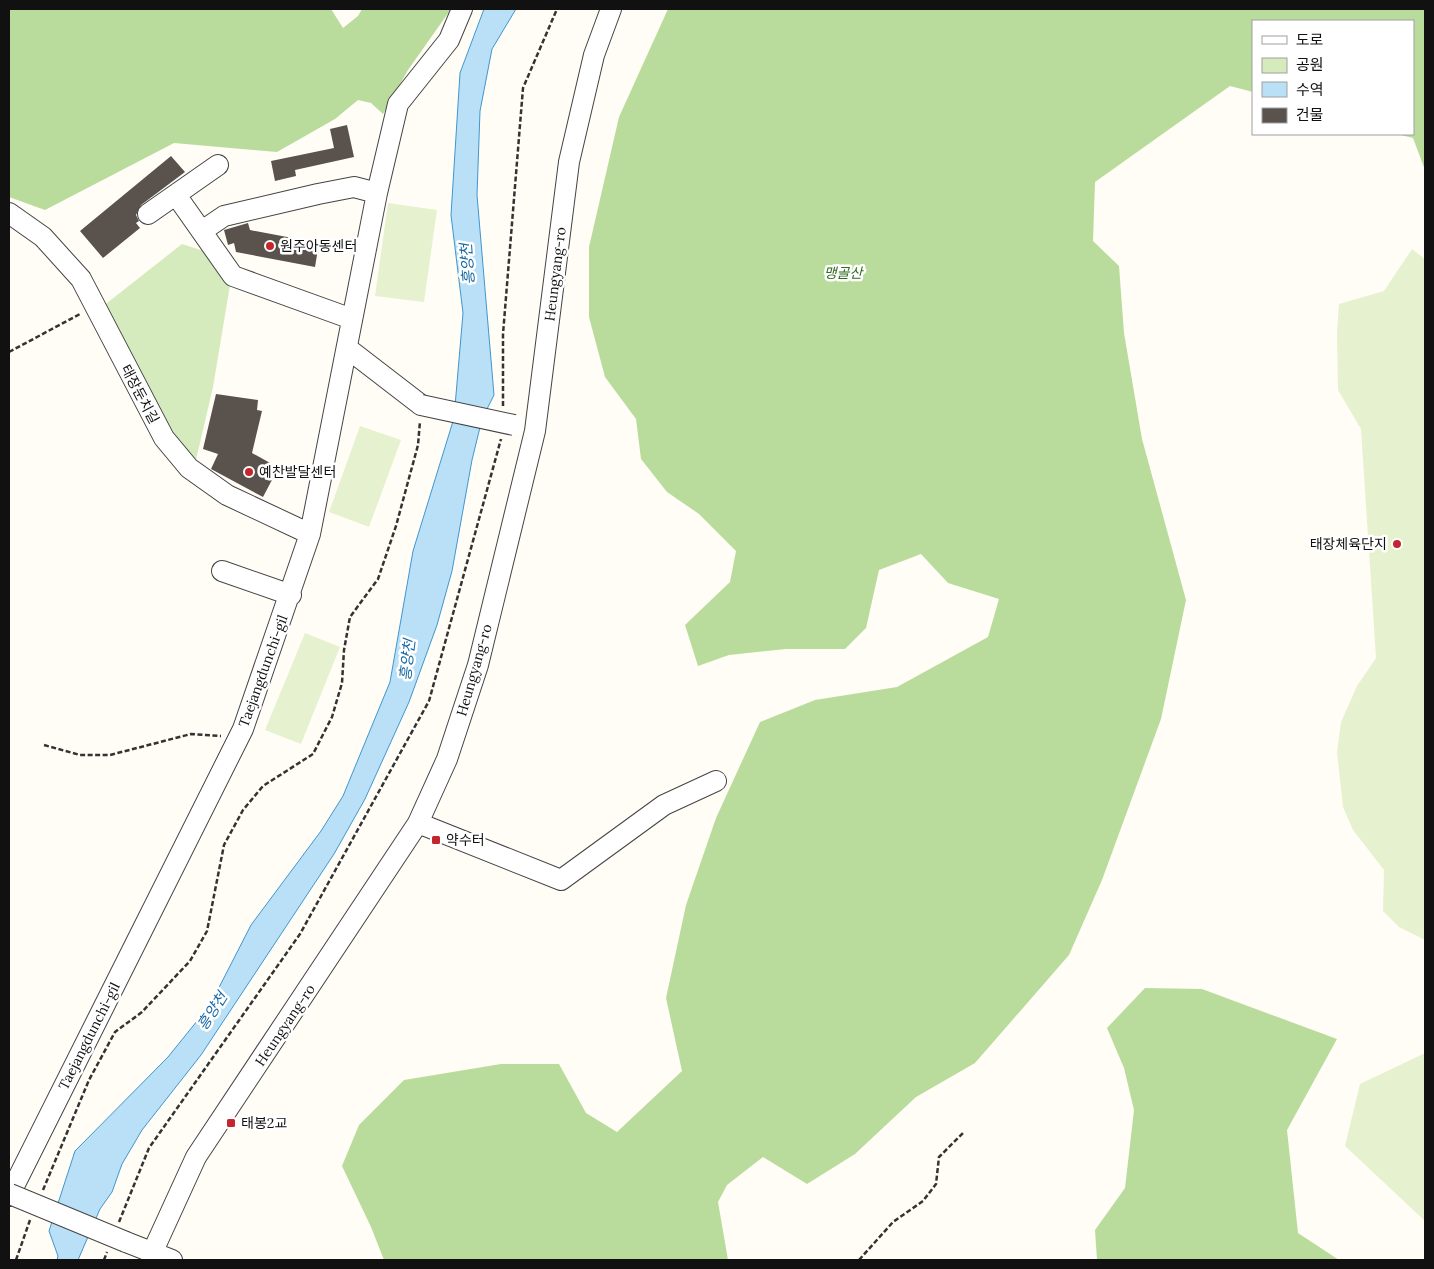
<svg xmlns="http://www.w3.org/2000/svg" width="1434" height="1269" viewBox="0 0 1434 1269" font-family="Lora,'Noto Sans KR',serif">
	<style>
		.green { fill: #d5ebbd }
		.forest { fill: #b9dc9c }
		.pitch { fill: #e6f2cf }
		.water { fill: #b9e0f7; stroke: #3f96cf }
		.building { fill: #5a524d }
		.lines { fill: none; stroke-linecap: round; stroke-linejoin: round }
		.minor-casing { stroke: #444; stroke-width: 22 }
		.path { stroke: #333; stroke-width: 2.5; stroke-dasharray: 5 2.5; stroke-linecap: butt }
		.minor { stroke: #fff; stroke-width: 20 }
		.minor-bridge-casing { stroke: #444; stroke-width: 22; stroke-linecap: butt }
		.minor-bridge { stroke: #fff; stroke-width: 20 }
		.poi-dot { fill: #c4262e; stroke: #fff; stroke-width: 2 }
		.labels { text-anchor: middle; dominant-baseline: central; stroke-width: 5; stroke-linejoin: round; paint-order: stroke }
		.poi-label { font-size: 14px; fill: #111; stroke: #fff; text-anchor: start }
		.park-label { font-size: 14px; font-style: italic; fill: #2f6b1f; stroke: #fff }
		.street-label { font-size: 14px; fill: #111; stroke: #fff }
		.water-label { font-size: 15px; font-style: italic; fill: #1768a6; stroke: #fff }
	</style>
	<rect width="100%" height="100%" fill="#fffdf5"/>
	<path class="green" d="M182 244 210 253 230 285 213 387 195 464 155 411 157 402 134 374 102 307Z"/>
	<path class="forest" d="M9 9H331L343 28 358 16 362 9H451L408 70 383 114 371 103 358 100 335 119 277 152 174 143 45 210 9 197Z
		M668 9H1425V170L1413 138 1397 134H1413V21H1253V92L1230 86 1095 182 1093 241 1119 266 1124 333 1142 439 1186 600 1161 719 1102 880 1069 955 975 1063 916 1097 855 1154 807 1184 763 1157 727 1185 718 1202 728 1260H384L371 1227 342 1166 359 1125 404 1080 501 1064H559L586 1113 617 1132 682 1071 666 998 686 905 716 818 760 722 815 700 897 687 988 637 999 599 948 583 921 554 879 570 866 628 845 649H786L729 655 698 666 685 625 730 582 736 551 699 514 667 492 641 459 636 419 605 377 589 317V247L619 117Z
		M1145 988 1202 989 1337 1039 1287 1130 1298 1233 1339 1260H1097L1095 1230 1125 1188 1134 1110 1124 1068 1107 1028Z"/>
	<path class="pitch" d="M388 203 437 210 424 302 375 296Z
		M1412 249 1425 259V940L1399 927 1383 911 1384 870 1353 830 1343 807 1337 752 1341 722 1357 686 1376 658 1361 429 1338 390 1337 333 1339 304 1384 291Z
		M360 426 401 440 369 527 329 512Z
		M305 633 340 647 301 744 265 730Z
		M1425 1053V1221L1345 1146 1360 1084Z"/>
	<path class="water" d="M484 9H516L492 49 480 111 477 195 494 395 482 419 472 460 452 571 437 625 409 702 365 799 334 854 201 1055 142 1130 122 1164 112 1192 100 1209 78 1260H57L58 1256 49 1231 75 1151 168 1057 210 1005 251 925 321 831 343 796 390 682 413 551 454 418 463 313 451 215 460 73Z"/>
	<path class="building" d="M347 125 354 157 295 170 296 176 275 181 271 161 334 148 330 129Z
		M171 156 185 172 141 205 136 215 139 221 136 223 140 228 103 258 80 231Z
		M248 223 250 230 319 243 315 267 236 252 234 243 228 245 224 230Z
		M216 394 258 400 257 410 262 411 252 453 272 464 266 474 273 478 263 497 211 469 218 454 203 449Z"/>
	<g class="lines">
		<defs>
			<path id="minor" d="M176 195 233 276 352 319
				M9 213 43 237 81 279 164 438 189 468 227 495 310 534
				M148 214 218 165
				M202 231 224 216 318 194 354 187 377 193
				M347 348 421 405
				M222 571 291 595
				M418 823 561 880 664 805 716 781
				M9 1196 243 729 310 534 377 193 398 104 449 40 462 9
				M126 1242 172 1260
				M151 1260 153 1251 196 1157 418 823 447 759 478 665 535 431 569 162 594 55 611 9"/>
		</defs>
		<use href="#minor" class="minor-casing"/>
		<path class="path" d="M9 352 80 314
			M503 406V334L523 88 557 9
			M44 745 80 755H110L191 734 221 736
			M43 1190 89 1080 115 1032 142 1012 190 961 207 931 224 845 243 810 263 786 313 754 332 717 342 683 344 650 350 617 378 579 396 526 418 445 420 421
			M119 1222 149 1148 300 934 429 701 501 439
			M16 1260 30 1220
			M104 1260 107 1252
			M859 1260 893 1222 923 1201 936 1184 939 1157 964 1132"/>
		<use href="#minor" class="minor"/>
		<defs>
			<path id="minor-bridge" d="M421 405 514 425
				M10 1194 126 1242"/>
		</defs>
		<use href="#minor-bridge" class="minor-bridge-casing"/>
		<use href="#minor-bridge" class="minor-bridge"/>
	</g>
	<g class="poi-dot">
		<circle cx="270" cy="246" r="5"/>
		<circle cx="249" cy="472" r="5"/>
		<circle cx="1397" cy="544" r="5"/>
		<rect x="431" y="835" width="10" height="10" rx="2.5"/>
		<rect x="226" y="1118" width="10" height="10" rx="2.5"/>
	</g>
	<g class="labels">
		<g class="poi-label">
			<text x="280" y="246">원주아동센터</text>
			<text x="259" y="472">예찬발달센터</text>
			<text x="1387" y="544" text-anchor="end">태장체육단지</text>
			<text x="446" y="840">약수터</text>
			<text x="241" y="1123">태봉2교</text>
		</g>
		<g class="park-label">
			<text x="843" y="273">맹골산</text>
		</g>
		<g class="street-label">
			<text transform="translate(555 274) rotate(-83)">Heungyang-ro</text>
			<text transform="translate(140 394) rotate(62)">태장둔치길</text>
			<text transform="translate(474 670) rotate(-74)">Heungyang-ro</text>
			<text transform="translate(263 671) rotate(-70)">Taejangdunchi-gil</text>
			<text transform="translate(285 1025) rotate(-56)">Heungyang-ro</text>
			<text transform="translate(89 1036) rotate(-63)">Taejangdunchi-gil</text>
		</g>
		<g class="water-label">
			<text transform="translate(467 264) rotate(-94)">흥양천</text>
			<text transform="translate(407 660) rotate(-83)">흥양천</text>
			<text transform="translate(212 1011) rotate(-57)">흥양천</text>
		</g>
	</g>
	<rect width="1434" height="1269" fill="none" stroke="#111111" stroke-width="20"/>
	<rect x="1252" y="20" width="162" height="115" fill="#ffffff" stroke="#a0a0a0"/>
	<rect x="1262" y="36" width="25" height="8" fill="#ffffff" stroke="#a0a0a0"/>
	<text x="1296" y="45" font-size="15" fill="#111111">도로</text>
	<rect x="1262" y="58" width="25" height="15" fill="#d5ebbd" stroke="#a0a0a0"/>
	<text x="1296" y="70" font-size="15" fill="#111111">공원</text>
	<rect x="1262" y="82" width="25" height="15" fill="#b9e0f7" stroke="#a0a0a0"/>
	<text x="1296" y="95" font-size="15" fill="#111111">수역</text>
	<rect x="1262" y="108" width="25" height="15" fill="#5a524d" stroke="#a0a0a0"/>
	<text x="1296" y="120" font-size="15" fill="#111111">건물</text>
</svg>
